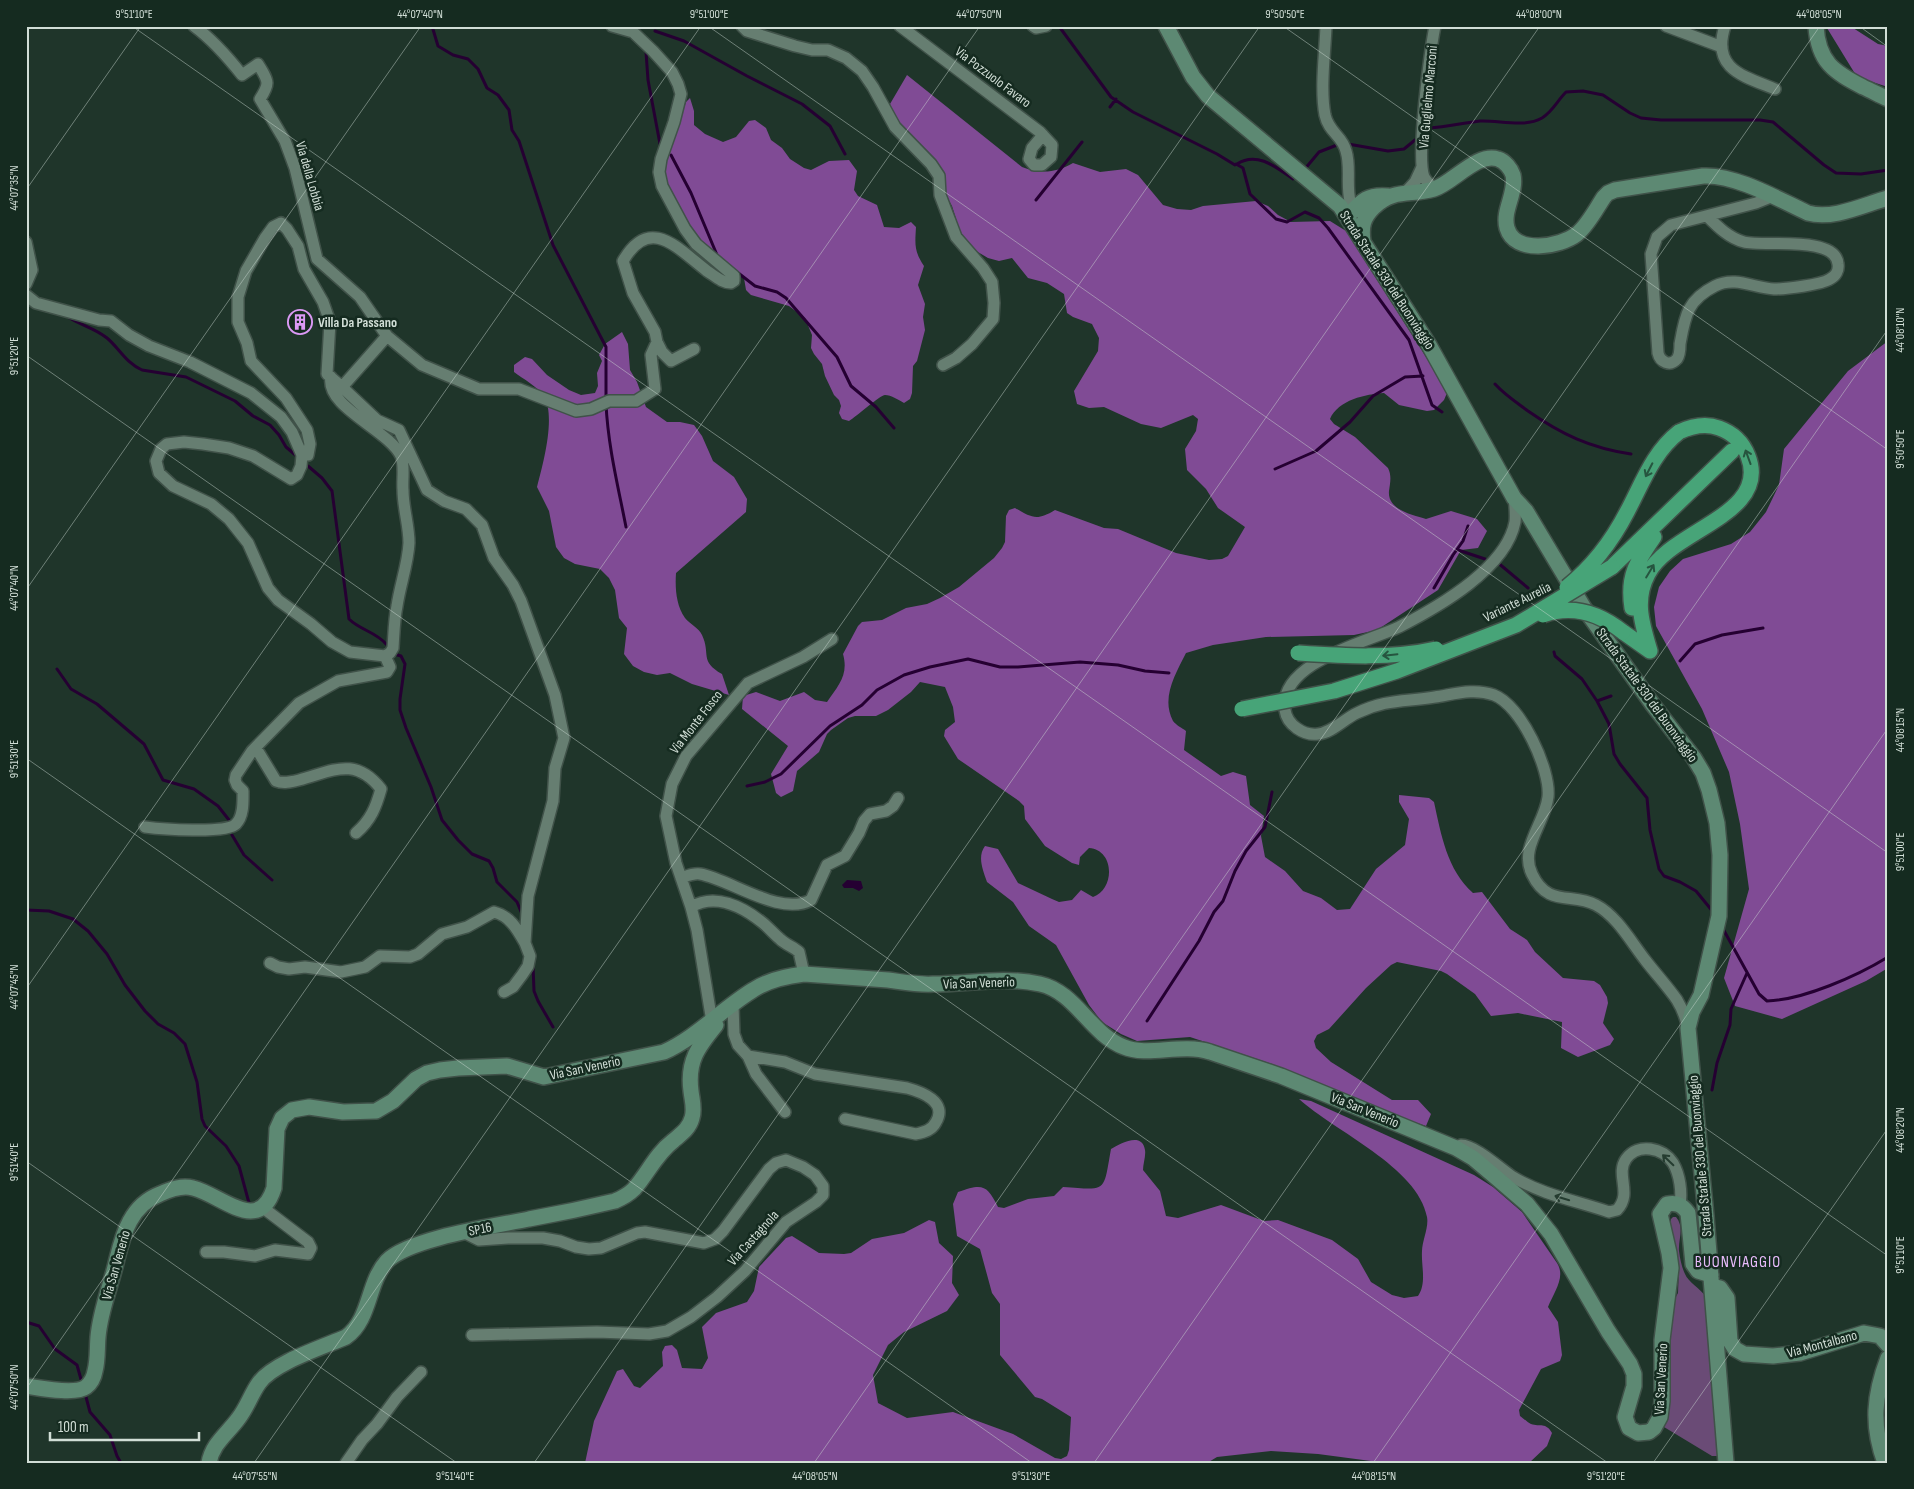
<svg xmlns="http://www.w3.org/2000/svg" width="1914" height="1489" viewBox="0 0 1914 1489" font-family="'Sofia Sans Condensed',sans-serif">
	<style>
		.green { fill: #6a4b76 }
		.forest { fill: #804b95 }
		.water { fill: #250032 }
		.lines { fill: none; stroke-linecap: round; stroke-linejoin: round }
		.stream { stroke: #250032; stroke-width: 3 }
		.street-casing { stroke: #405249; stroke-width: 14 }
		.secondary-casing { stroke: #405249; stroke-width: 18 }
		.highway-casing { stroke: #405249; stroke-width: 18 }
		.street { stroke: #667e71; stroke-width: 11 }
		.secondary { stroke: #5d8973; stroke-width: 15 }
		.highway { stroke: #47a478; stroke-width: 15 }
		.highway-bridge-casing { stroke: #405249; stroke-width: 18; stroke-linecap: butt }
		.highway-bridge { stroke: #47a478; stroke-width: 15 }
		.oneway { stroke: #26553f }
		.oneway2 { stroke: #253c30 }
		.ticks { fill: none; stroke: #d1ded6; stroke-width: 1; stroke-opacity: 0.45 }
		.labels { text-anchor: middle; dominant-baseline: central; stroke-width: 5; stroke-linejoin: round; paint-order: stroke }
		.street-label { font-size: 14px; fill: #d1ded6; stroke: #152b20 }
		.poi-label { font-size: 14px; font-weight: bold; fill: #d1ded6; stroke: #152b20; text-anchor: start }
		.quarter-label { font-size: 16px; letter-spacing: 1px; fill: #e9bcfc; stroke: #152b20 }
		.neatline { fill: none; stroke: #d1ded6; stroke-width: 2 }
		.ticks-label { font-size: 12px; text-anchor: middle; fill: #d1ded6 }
	</style>
	<rect width="100%" height="100%" fill="#1f352a"/>
	<path class="green" d="M1673 1217H1676C1685 1228 1678 1239 1679 1251 1680 1259 1682 1268 1685 1274 1688 1282 1701 1289 1706 1297L1719 1456H1712L1664 1427 1667 1413 1669 1322 1672 1304 1678 1293 1679 1267 1671 1229V1219Z"/>
	<path class="forest" d="M1828 26H1850L1878 44 1888 46V87L1857 77 1827 28Z
		M907 75 1022 167C1040 174 1056 173 1073 163L1100 172 1126 169 1138 175 1163 205 1177 209 1191 210 1203 206 1256 201 1268 206 1278 215 1291 222 1330 221 1346 231 1445 387 1447 393 1444 400 1434 410 1427 411 1399 405 1384 393C1366 394 1338 400 1330 419L1334 424 1355 437 1388 468C1392 476 1390 483 1389 491 1387 510 1413 515 1426 519L1451 511 1477 519 1487 531 1478 548 1461 550 1438 590 1377 630 1354 635 1266 637 1213 645 1186 653C1175 675 1161 698 1173 721 1176 725 1182 728 1186 731L1184 750 1221 776 1233 772 1246 776 1250 805 1264 816 1261 836 1265 857 1285 871 1303 891 1321 898 1337 910 1350 909 1376 869 1405 845 1409 819 1399 802V795L1429 798 1434 802C1441 834 1447 870 1473 893L1482 892 1510 929 1527 940 1535 952 1563 978 1594 981 1600 985 1607 997 1608 1003 1603 1023 1614 1039 1610 1045 1578 1057 1561 1048 1562 1022 1518 1013 1491 1016 1475 994 1447 974 1441 971 1397 962 1391 965 1366 988 1329 1029 1317 1035 1314 1041 1316 1048 1331 1062 1392 1100H1418L1431 1114 1426 1126 1396 1116 1272 1064 1190 1037 1137 1041 1121 1034 1102 1022 1089 1005 1056 945 1029 926 1013 902 987 882C983 870 977 857 985 846L998 849 1018 883 1052 899 1059 902 1072 900 1081 890 1093 897C1115 889 1115 850 1089 848L1080 857 1079 865 1072 863 1045 846 1025 819 1024 806 1019 801 958 759 944 736 945 730 955 722 953 707 945 687 920 682 911 692 888 710 876 716H855L848 718 831 730 827 734 819 752 797 771 793 791 781 797 776 793 771 774 788 746 742 709 743 696 756 692 780 701 804 692 815 700 827 702C838 686 849 675 843 654L858 626 862 622 882 620 906 608 927 604 940 598 959 587 994 558 1002 548 1005 542 1006 516 1009 510 1015 508C1032 518 1037 521 1055 510L1104 528 1118 529 1176 553 1209 560 1222 559 1228 556 1245 527 1218 508 1206 489 1187 470 1185 449 1196 431 1198 419 1193 415 1161 428 1141 424 1104 407 1089 408 1077 404 1074 391 1098 351 1099 338 1092 324 1073 317 1067 313 1064 294 1047 283 1028 278 1012 258 999 261 988 258 971 248 962 238 952 206 932 170 904 142 890 104Z
		M690 98 694 111V125L705 134 723 142 736 137 749 121 755 120 766 128 771 140 782 148 790 159 804 168 811 170 829 161 849 160 857 171 854 190 858 196 877 205 884 227 899 228 911 222 916 227C915 245 914 251 924 266L918 285 925 304 923 317 925 330 917 361 913 366 912 393 910 399 904 403C899 400 891 395 885 395 880 395 856 417 849 421L842 419 839 413 841 406 839 400 834 395 825 376 822 364 814 354 811 348 812 335 805 318 789 306 751 295 746 290 744 278 701 242 673 199 666 181 663 166 686 102Z
		M622 332 628 344 630 370 637 382 646 407 667 422H680L694 425 702 436 713 461 734 477 747 499 746 512 676 573C675 588 676 605 685 618 690 624 699 628 702 635 711 654 699 661 722 674L729 695 692 684 670 673 657 675 644 672 633 666 624 654 627 628 619 618 615 590 609 578 600 569 575 564 564 558 556 547 549 511 537 487C543 464 556 417 544 396 539 388 522 378 514 372V365L525 357 532 359 547 375 569 390 581 395 595 393 598 386 597 373 602 361 599 355 605 344Z
		M1888 341V968L1866 981 1782 1019 1735 1006 1724 978 1749 889 1740 824 1729 772 1702 709 1656 626 1654 607 1659 587 1670 571 1683 559 1731 544 1750 532 1766 512 1779 485 1784 449 1848 371Z
		M1299 1099 1311 1101 1474 1175 1493 1187 1522 1212 1557 1263C1566 1277 1554 1292 1548 1307L1558 1322 1562 1355 1560 1361 1541 1369 1519 1410 1520 1416C1523 1418 1527 1422 1531 1424 1540 1427 1546 1422 1552 1433L1547 1446 1529 1463H1386L1318 1454 1271 1451 1217 1457 1207 1463H585L594 1421 617 1371 623 1369 634 1386 640 1388 663 1366 662 1352 665 1346 672 1345 677 1350 682 1368 702 1369 708 1358 702 1327 716 1313 747 1302 754 1291 759 1267 786 1238 792 1236 819 1253 844 1254 851 1253 872 1239 904 1233 929 1220 935 1222 939 1243 953 1256 952 1283 959 1295 947 1311 904 1332 888 1345 873 1375 878 1403 907 1418 953 1412 1013 1434 1055 1458 1061 1459 1067 1456 1069 1450 1071 1417 1042 1399 1035 1397 1000 1355V1304L992 1293 980 1249 957 1236 953 1204 958 1192C983 1183 987 1185 998 1207L1004 1208 1028 1199 1054 1196 1063 1187C1108 1190 1103 1193 1111 1149 1120 1144 1142 1131 1145 1150 1146 1156 1143 1164 1143 1170L1160 1191 1166 1216 1178 1218 1221 1205 1264 1221 1278 1220 1332 1240 1358 1259 1371 1282 1392 1295 1404 1298 1418 1296C1427 1283 1421 1266 1422 1251 1422 1241 1429 1227 1427 1217 1418 1167 1334 1131 1299 1099Z"/>
	<path class="water" d="M847 880 861 881 863 888 859 891 853 888H844L842 885Z"/>
	<g class="lines">
		<path class="stream" d="M432 26 438 46 453 55 468 59 478 69 487 88 498 95 509 110 512 130 519 141 553 245 606 347V398
			M1061 29 1111 97 1133 112 1217 154 1235 165 1236 164 1243 168 1250 194 1276 219 1287 222 1305 212 1319 218 1328 228 1409 340 1432 405 1442 412
			M655 31 684 41 747 76 802 104 830 126 845 154
			M646 52 648 80 660 144
			M1110 107 1116 99
			M1429 128C1446 127 1463 123 1480 121 1499 120 1524 128 1542 118 1553 111 1557 101 1566 92L1583 91 1603 95 1630 113 1641 118 1661 120H1760L1773 122 1824 165 1836 173 1861 174 1888 170
			M1348 144 1388 151 1404 149 1415 140
			M671 155 691 193 717 255
			M1237 164C1257 151 1276 167 1293 179
			M1304 170 1319 152 1337 145
			M1036 200 1082 142
			M737 272 755 286 777 292 786 298 837 357 851 386 876 407 894 428
			M68 317C80 325 95 328 107 338 119 348 126 363 142 370L186 377 235 401 253 416 270 425 279 435 286 447 299 458
			M1495 384C1505 395 1516 402 1528 411 1561 434 1590 448 1631 454
			M606 404C608 446 618 486 626 527
			M308 466 322 478 332 491 349 619C360 630 376 632 386 644
			M1275 469 1316 451 1350 422 1373 396 1405 377 1423 376
			M1458 550 1485 559
			M1497 562 1528 588
			M1434 588 1453 555 1463 541 1468 526
			M1554 652 1555 656 1582 679 1597 701 1609 724 1614 754 1620 764 1647 798 1650 830 1659 869 1664 876 1680 882 1696 891 1714 913
			M394 654 401 656 405 664 400 699V710L406 728 431 787 442 820 458 840 472 854 489 861 493 868 497 882 517 902 522 914
			M1680 661 1695 644 1722 635 1763 628
			M57 669 71 689 97 704 144 744 163 780 194 789 218 806 229 820
			M1597 701 1611 696
			M747 786 765 782 781 774 830 726 862 705 877 690 904 675 930 667 968 659 1000 667H1018L1080 662 1118 665 1145 671 1169 673
			M232 835 244 855 272 880
			M26 910 49 911 73 919 88 931 107 954 125 985 145 1011 158 1024 174 1033 185 1044 197 1082 202 1119 205 1126 226 1146 239 1166 249 1203
			M1722 927 1759 994 1767 1001C1803 1000 1857 976 1888 957
			M533 965 534 991 538 1001 553 1027
			M1147 1021 1199 941 1214 912 1223 901 1235 871 1246 851 1265 827 1272 792
			M1712 1090 1717 1063 1730 1025 1731 1009 1747 973
			M26 1322 39 1326 55 1349 77 1365 82 1383
			M86 1397 90 1412 110 1435 117 1456 121 1463"/>
		<defs>
			<path id="street" d="M194 26C213 40 227 56 242 75L258 64C268 81 271 82 260 99L285 141 295 168 317 259 360 297 387 336 422 365 479 389H519L576 411 591 409 609 401H636L655 389 651 355 657 342
				M612 26 633 32 653 51 672 72 678 84 681 94 674 122 661 159 659 172 662 186 685 229 696 244 734 276V281L731 283C722 283 715 276 707 271 678 249 650 214 623 261L633 293 655 332 657 342 662 352 671 361 694 349
				M742 26 747 31 795 46 812 50H828L846 58 862 71 873 87 895 127 931 164 939 176 940 195 956 237 983 268 992 282 994 303 993 319 972 344 956 358 943 365
				M900 26 1040 132 1052 145 1051 157 1042 165H1034L1029 159 1032 148 1043 135
				M1033 26 1036 28 1046 26
				M1326 26C1325 54 1320 88 1325 115 1329 133 1342 135 1346 151 1351 167 1346 184 1350 201
				M1666 26 1722 47
				M1725 26C1711 69 1743 76 1775 89
				M1434 189C1431 186 1426 181 1424 177 1416 156 1430 52 1435 26
				M1405 193 1415 182 1422 167
				M1707 216C1718 227 1729 238 1744 242 1763 247 1836 235 1838 264 1839 270 1836 276 1830 279 1821 285 1785 289 1774 289 1754 288 1735 276 1715 286 1687 300 1685 316 1680 344 1680 349 1680 355 1677 359 1670 367 1660 362 1658 353L1651 254 1657 237 1671 225 1756 203 1771 197
				M26 242 32 270 26 284
				M26 295 36 303 99 320 111 321 129 335 149 346 190 362 251 393 281 417 292 432 302 455 301 466 297 475 291 479 253 456 229 448 203 444 184 442 167 444 161 449 156 461 159 473 173 486 211 504 229 519 248 543 268 588 278 600 311 624 332 642 350 652 385 656 390 667 387 672 338 681 299 703 252 751 236 775 235 780 237 785 243 791C243 801 244 816 236 824 227 834 160 829 145 827
				M387 336 342 387 377 420 399 430 427 490 444 501 466 509 482 525 494 558 513 585 521 601 555 695 564 738 555 768 553 801 528 896 525 943 530 956 528 966 522 975 513 987 504 992
				M331 377C325 407 389 430 401 456 405 465 402 481 403 490 403 508 409 525 409 543 408 564 400 585 397 606 394 620 394 634 393 648L390 653 385 656
				M302 455H308L310 444 307 430 286 398 251 361 247 343 238 322V297L246 271 265 238 273 227 281 223 287 229 298 246 304 269 323 302 330 322 327 374 342 387
				M1514 498C1515 506 1516 514 1515 522 1506 569 1438 607 1399 627 1368 642 1278 662 1285 710 1287 725 1304 736 1318 734 1332 733 1344 719 1357 713 1386 699 1405 702 1435 697 1455 694 1474 688 1494 695 1521 705 1551 770 1548 797 1545 823 1519 848 1532 874 1548 908 1572 892 1596 905 1617 916 1631 942 1646 961 1656 974 1668 987 1677 1000 1682 1008 1686 1019 1688 1028
				M256 748 276 781C283 784 291 782 299 780 333 771 355 756 381 789 376 807 371 820 356 833
				M681 878C687 876 693 873 700 874 730 879 780 917 811 900L827 865 845 856 859 833 864 821 870 814 886 811 893 806 898 798
				M691 907C715 893 742 906 763 923 769 928 774 934 780 939 786 945 794 947 799 952L804 974
				M270 963 278 967 289 969 305 967 341 972 365 967 380 956 410 957 418 954 442 934 467 927 494 912C510 916 517 929 525 943
				M733 1005 734 1034 738 1045 748 1056 756 1074 785 1112
				M712 1022 697 930 691 907 676 863 669 830 666 816 672 784 686 756 748 683 803 657 832 639
				M748 1056 785 1062 815 1074 907 1088C922 1092 948 1102 936 1122 932 1130 925 1132 916 1134L845 1119
				M1456 1148 1461 1145C1475 1145 1501 1169 1513 1177 1543 1195 1577 1201 1609 1212L1617 1210C1633 1193 1615 1175 1626 1159 1638 1142 1663 1148 1673 1163 1680 1175 1682 1192 1680 1205
				M463 1232 479 1240 508 1238H543L560 1241 576 1247 589 1249 601 1248 637 1233 645 1232 704 1243 715 1239 723 1231 769 1169 776 1163 786 1160 803 1167 815 1175 823 1186V1195L816 1202 786 1222 745 1271 717 1297 691 1317 667 1331 649 1334 597 1332 472 1335
				M206 1252H224L255 1256 275 1250 308 1254 311 1248 308 1242 262 1207
				M346 1463 362 1440 377 1424 397 1397 421 1372"/>
			<path id="secondary" d="M1166 26 1193 77 1208 96 1340 206 1347 217 1429 345 1514 498 1526 511 1584 608 1653 705 1694 758 1703 773 1709 790 1717 823 1720 855 1719 916 1701 995 1692 1012 1688 1028 1706 1216 1726 1463
				M1816 26C1818 62 1834 72 1863 87 1872 91 1879 95 1888 99
				M1347 217C1361 202 1366 194 1388 196
				M1363 241C1361 226 1363 218 1374 207 1394 188 1411 196 1434 189 1453 183 1477 152 1498 159 1505 161 1511 169 1513 175 1517 193 1502 210 1507 228 1515 255 1560 247 1577 234 1588 225 1596 209 1604 197L1608 193 1615 190 1703 176C1735 174 1778 199 1808 213 1833 220 1863 205 1888 198
				M1712 1286 1720 1288 1727 1298 1730 1341 1735 1349 1744 1354 1773 1356 1800 1353 1864 1333 1880 1336 1888 1345
				M26 1386C40 1388 75 1395 86 1387 91 1383 94 1377 95 1371 98 1360 97 1348 98 1337 100 1313 109 1290 115 1267 119 1251 122 1235 130 1221 137 1208 147 1199 160 1194 171 1189 182 1185 193 1188 222 1195 259 1236 274 1188L277 1129 282 1118 292 1110 309 1107 343 1112 376 1111 393 1101 416 1079 427 1073 440 1070 458 1068 507 1066 544 1077 664 1052C697 1037 722 1009 753 990 768 980 787 976 804 974 832 976 860 978 888 980 903 982 918 985 933 984 970 984 1003 976 1040 984 1076 992 1090 1034 1124 1047 1148 1057 1181 1043 1210 1052L1281 1076 1456 1148 1473 1158 1492 1174 1527 1204 1551 1234 1608 1331 1630 1364 1634 1374V1386L1625 1417 1629 1428 1638 1433 1649 1432 1654 1428 1660 1417 1662 1401V1340L1671 1268 1669 1253 1660 1214 1667 1204C1677 1202 1682 1205 1688 1213L1693 1264 1698 1271 1711 1275
				M209 1463C212 1444 227 1434 238 1419 247 1408 251 1394 259 1383 273 1363 323 1347 346 1337 371 1319 367 1283 387 1261 410 1238 496 1226 529 1219 557 1214 586 1208 615 1201 622 1198 628 1195 634 1189 648 1173 656 1154 673 1141 681 1134 689 1129 692 1118 695 1109 692 1100 691 1091 687 1061 698 1047 716 1025
				M1885 1463C1871 1425 1874 1395 1888 1358"/>
			<path id="highway" d="M1612 567 1732 451
				M1632 608C1627 576 1636 563 1654 537
				M1623 632 1650 651
				M1650 651C1642 624 1634 600 1648 574 1670 530 1771 515 1748 456 1743 443 1733 433 1719 428 1705 423 1692 426 1679 432"/>
		</defs>
		<use href="#street" class="street-casing"/>
		<use href="#secondary" class="secondary-casing"/>
		<use href="#highway" class="highway-casing"/>
		<use href="#street" class="street"/>
		<use href="#secondary" class="secondary"/>
		<use href="#highway" class="highway"/>
		<defs>
			<path id="highway-bridge" d="M1567 587C1592 567 1612 541 1627 512 1642 484 1653 452 1679 432
				M1543 615C1573 604 1599 613 1623 632
				M1298 653C1345 656 1391 659 1436 649
				M1242 709 1334 691 1397 671 1516 625 1612 567"/>
		</defs>
		<use href="#highway-bridge" class="highway-bridge-casing"/>
		<use href="#highway-bridge" class="highway-bridge"/>
	</g>
	<defs><path id="oneway-shaft" d="M-6 0H5M1.5-3L5.5 0L1.5 3" fill="none" stroke-width="1.6" stroke-linecap="round" stroke-linejoin="round" transform="scale(1.25)"/></defs>
	<g class="oneway">
		<use href="#oneway-shaft" transform="translate(1748 457) rotate(-110)"/>
		<use href="#oneway-shaft" transform="translate(1649 470) rotate(117)"/>
		<use href="#oneway-shaft" transform="translate(1650 571) rotate(-59)"/>
		<use href="#oneway-shaft" transform="translate(1390 655) rotate(174)"/>
	</g>
	<g class="oneway2">
		<use href="#oneway-shaft" transform="translate(1668 1160) rotate(-136)"/>
		<use href="#oneway-shaft" transform="translate(1562 1198) rotate(-163)"/>
	</g>
	<path class="ticks" d="M132 26 1888 1256M708 26 1888 853M1283 26 1888 450M1859 26 1888 47M26 190 141 26M26 355 1608 1463M26 590 421 26M26 758 1032 1463M26 989 701 26M26 1161 457 1463M26 1389 980 26M254 1463 1260 26M534 1463 1540 26M814 1463 1820 26M1094 1463 1888 329M1373 1463 1888 728M1653 1463 1888 1128"/>
	<defs>
		<symbol id="building-ring" viewBox="-11 -11 22 22"><circle r="9.5" fill="#152b20" stroke="#db99f5" stroke-width="1.5"/><path d="M-4-6H4V6H1V3H-1V6H-4ZM-2.5-4.3h1.7v1.8h-1.7ZM.8-4.3h1.7v1.8H.8ZM-2.5-1h1.7V.8h-1.7ZM.8-1h1.7V.8H.8Z" fill="#db99f5"/></symbol>
	</defs>
	<g fill-rule="evenodd">
		<use href="#building-ring" x="286" y="308" width="28" height="28"/>
	</g>
	<g class="labels">
		<g class="street-label">
			<text transform="translate(993 77) rotate(37)">Via Pozzuolo Favaro</text>
			<text transform="translate(1428 97) rotate(-85)">Via Guglielmo Marconi</text>
			<text transform="translate(310 176) rotate(74)">Via della Lobbia</text>
			<text transform="translate(1387 280) rotate(57)">Strada Statale 330 del Buonviaggio</text>
			<text transform="translate(1517 602) rotate(-26)">Variante Aurelia</text>
			<text transform="translate(1647 695) rotate(54)">Strada Statale 330 del Buonviaggio</text>
			<text transform="translate(696 722) rotate(-52)">Via Monte Fosco</text>
			<text transform="translate(979 983) rotate(-2)">Via San Venerio</text>
			<text transform="translate(585 1068) rotate(-12)">Via San Venerio</text>
			<text transform="translate(1365 1110) rotate(22)">Via San Venerio</text>
			<text transform="translate(1700 1156) rotate(-95)">Strada Statale 330 del Buonviaggio</text>
			<text transform="translate(480 1229) rotate(-11)">SP16</text>
			<text transform="translate(753 1238) rotate(-48)">Via Castagnola</text>
			<text transform="translate(116 1265) rotate(-74)">Via San Venerio</text>
			<text transform="translate(1822 1344) rotate(-15)">Via Montalbano</text>
			<text transform="translate(1661 1379) rotate(-87)">Via San Venerio</text>
		</g>
		<g class="poi-label">
			<text x="318" y="322">Villa Da Passano</text>
		</g>
		<g class="quarter-label">
			<text x="1738" y="1262">BUONVIAGGIO</text>
		</g>
	</g>
	<rect width="1914" height="1489" fill="none" stroke="#152b20" stroke-width="55"/>
	<path d="M50 1432v8h149v-8" fill="none" stroke="#d1ded6" stroke-width="2.5"/>
	<text x="58" y="1432" font-size="15" fill="#d1ded6" stroke="#152b20" stroke-width="4" paint-order="stroke">100 m</text>
	<rect x="28" y="28" width="1858" height="1434" class="neatline"/>
	<g class="ticks-label">
		<text x="134" y="18">9°51'10"E</text>
		<text x="420" y="18">44°07'40"N</text>
		<text x="709" y="18">9°51'00"E</text>
		<text x="979" y="18">44°07'50"N</text>
		<text x="1285" y="18">9°50'50"E</text>
		<text x="1539" y="18">44°08'00"N</text>
		<text x="1819" y="18">44°08'05"N</text>
		<text transform="translate(14 188) rotate(-90)" y="4">44°07'35"N</text>
		<text transform="translate(1900 330) rotate(-90)" y="4">44°08'10"N</text>
		<text transform="translate(14 356) rotate(-90)" y="4">9°51'20"E</text>
		<text transform="translate(1900 449) rotate(-90)" y="4">9°50'50"E</text>
		<text transform="translate(14 588) rotate(-90)" y="4">44°07'40"N</text>
		<text transform="translate(1900 730) rotate(-90)" y="4">44°08'15"N</text>
		<text transform="translate(14 759) rotate(-90)" y="4">9°51'30"E</text>
		<text transform="translate(1900 852) rotate(-90)" y="4">9°51'00"E</text>
		<text transform="translate(14 987) rotate(-90)" y="4">44°07'45"N</text>
		<text transform="translate(1900 1130) rotate(-90)" y="4">44°08'20"N</text>
		<text transform="translate(14 1162) rotate(-90)" y="4">9°51'40"E</text>
		<text transform="translate(1900 1255) rotate(-90)" y="4">9°51'10"E</text>
		<text transform="translate(14 1387) rotate(-90)" y="4">44°07'50"N</text>
		<text x="255" y="1480">44°07'55"N</text>
		<text x="455" y="1480">9°51'40"E</text>
		<text x="815" y="1480">44°08'05"N</text>
		<text x="1031" y="1480">9°51'30"E</text>
		<text x="1374" y="1480">44°08'15"N</text>
		<text x="1606" y="1480">9°51'20"E</text>
	</g>
</svg>
